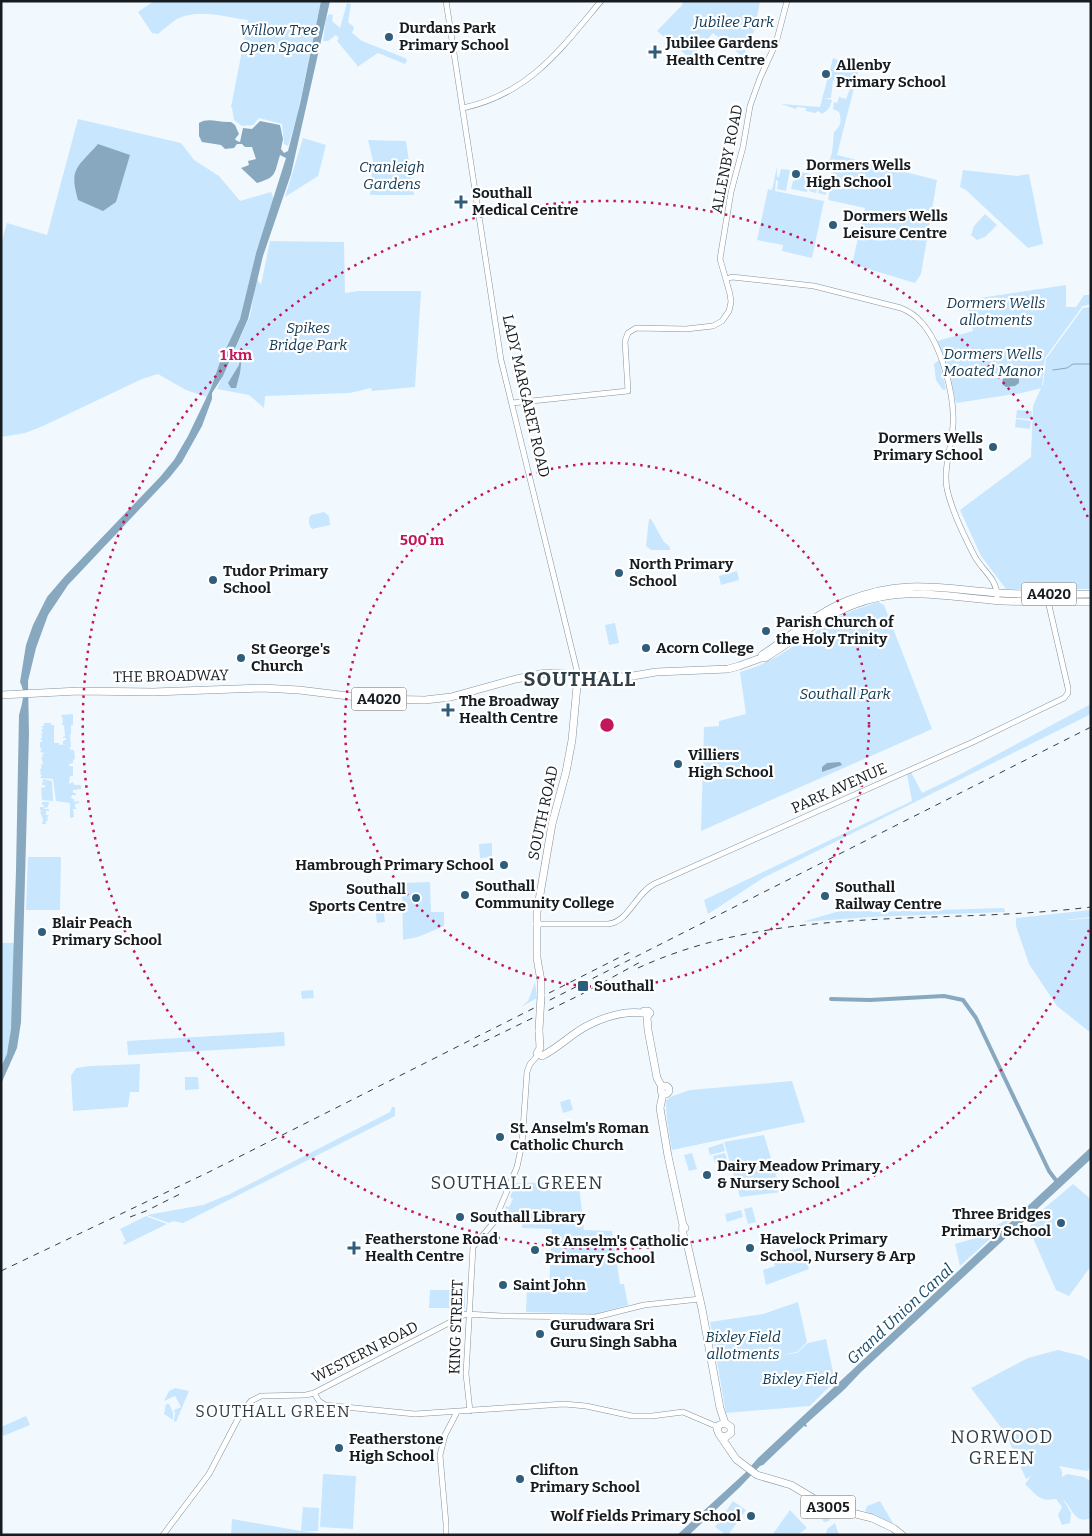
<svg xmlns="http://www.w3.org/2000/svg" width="1092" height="1536" viewBox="0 0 1092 1536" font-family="Bitter,serif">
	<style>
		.green { fill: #c8e6fe }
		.water { fill: #88a8c0 }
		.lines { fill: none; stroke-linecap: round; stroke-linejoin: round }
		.stream { stroke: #88a8c0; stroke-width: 1 }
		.canal { stroke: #88a8c0; stroke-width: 4 }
		.minor-casing { stroke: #82929d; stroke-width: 6 }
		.major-casing { stroke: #82929d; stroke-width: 8 }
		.minor { stroke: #fff; stroke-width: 5 }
		.major { stroke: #fff; stroke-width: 7 }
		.rail { stroke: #363c40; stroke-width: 1; stroke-dasharray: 6 6; stroke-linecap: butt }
		.major-bridge-casing { stroke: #82929d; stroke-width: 8; stroke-linecap: butt }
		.major-bridge { stroke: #fff; stroke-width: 7 }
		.ring { fill: none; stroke: #c2185b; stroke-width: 2.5; stroke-dasharray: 2.5 5 }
		.poi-dot { fill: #2f5d7c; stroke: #fff; stroke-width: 2 }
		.labels { text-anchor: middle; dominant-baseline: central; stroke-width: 4.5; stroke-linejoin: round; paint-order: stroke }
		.shield { fill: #fff; stroke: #5c6063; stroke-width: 1 }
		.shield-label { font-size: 14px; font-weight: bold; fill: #161c20 }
		.park-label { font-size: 15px; font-style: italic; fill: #103953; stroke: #fff }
		.poi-label { font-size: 15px; font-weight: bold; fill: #161c20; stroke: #fff; text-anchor: start }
		.street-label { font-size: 15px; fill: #161c20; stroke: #fff }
		.water-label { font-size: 16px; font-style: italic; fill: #144b6d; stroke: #fff }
		.neighbourhood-label { font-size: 16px; letter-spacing: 1px; fill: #313f49; stroke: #fff }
		.quarter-label { font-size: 18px; letter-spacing: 1px; fill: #313f49; stroke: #fff }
		.district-label { font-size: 20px; font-weight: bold; letter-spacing: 1px; fill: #313f49; stroke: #fff }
		.centre { fill: #c2185b; stroke: #fff; stroke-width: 2.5 }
		.ring-label { font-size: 15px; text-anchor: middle; font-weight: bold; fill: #c2185b; stroke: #fff; stroke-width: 4.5; stroke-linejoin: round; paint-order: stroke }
	</style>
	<rect width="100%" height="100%" fill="#f2f9fe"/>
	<path class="green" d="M154 1H321L297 116 288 146 284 144 282 124 259 118 253 125 242 126 234 120 232 108 231 107 248 20C225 17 199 8 177 19 171 23 164 29 158 34L152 33 138 12Z
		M683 1H760L755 28 743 57 713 33 690 58 657 31 682 5Z
		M347 3 351 4 348 22 354 27 352 33 362 41 405 58 407 60 405 64 378 53 357 67V65L337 41 339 38 336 35 328 41H323L326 19 329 14 333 15 332 21 340 28Z
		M833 58 859 68 837 155 937 180 921 274 915 283 852 264 865 208 828 200 833 171 829 169 828 165 832 153 834 132C841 126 842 121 839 112L833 109 834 102 837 103 839 97 846 99 851 86 839 82 837 87 835 86V81L833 80 831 98H824L832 100C830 108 828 110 822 114L818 111 815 113 806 111V108L797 107 796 109 781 104 820 107Z
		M78 119 181 143 194 160 219 176 240 201 271 192 274 199 256 253 240 319 221 359 211 388 207 397 186 390 158 374 142 379 43 426 25 433 1 437V244L7 223 47 235Z
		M303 138 326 145 318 176 285 197Z
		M368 140 406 141 414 195H370L373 161Z
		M777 167V177H779L781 169 790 170 786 191 777 189 778 181 776 180 775 191 824 201 812 258 782 251 783 245 757 240 768 189 772 190Z
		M963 170 1017 176 1029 174 1043 244 1028 248 966 190 960 187Z
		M795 171 811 174 809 182H808L809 184 807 192 791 189 793 181H795L794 179Z
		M812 176 820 177 816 193 809 191Z
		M821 178 829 179 826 195 818 193Z
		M985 214 997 225 985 237 977 240 971 235 974 226Z
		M270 241 344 242 345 293 359 291H421L415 387 372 391 371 388 350 393 265 396 264 408 249 395 217 389 250 316 257 279 261 285Z
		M1066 285V307H1076L1084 295H1090L1089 289H1091V304L1080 307H1082L1045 358 1042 386 1043 385 1046 359 1083 308 1091 307V589H1006L981 556 960 510 1031 457 1033 406 1041 388 1022 393 956 403 948 366 937 341 973 331 966 300Z
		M939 360 946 389 944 390 942 389 936 380 934 364Z
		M1017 410 1032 411 1031 419 1016 418Z
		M1016 419 1031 421 1030 429 1015 427Z
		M324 512 329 516 330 525 312 529C308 525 308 518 311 515Z
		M649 519H651L664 542 670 547V550H651L646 546Z
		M737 571 739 580 721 585 719 576Z
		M878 602 884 605 932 729 701 831 704 727 719 726V721L746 714 740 672 758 666 778 656 839 617 854 610Z
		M615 623 619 643 609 645 605 625Z
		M1091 704V714L763 878 708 914 704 900 912 801 907 774 911 772 922 793 957 776Z
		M73 714V725H71V734L70 735 71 747H69L71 750H74L75 759 73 760V763L69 764V766H73V776H70L69 784 73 782 74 785H81V789L73 790V793H76V795H72L71 798 75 800 73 802 79 801V803L75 804V807L77 809H73L74 817 70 818V803L56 801 53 779 40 778 42 775H40L41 774 40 770 42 766 40 765 43 764 41 757H43L42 754 45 753 40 752 42 748H40V742H42V740L40 738H42V736L41 734H42L43 732 41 731 43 728 41 726H44V723H51V725H54V743H59V745L67 744H63V741L66 740V738H62L65 736 64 725H62L63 720 61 715Z
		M43 779 52 781 53 801 42 800 41 788 45 787V785H42Z
		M42 802H49L48 807 44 808 45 809H49V811H46V815H49L47 818 49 819 46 820 49 821H46V824H42L43 819 40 812 42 810H40V807H44V805H42Z
		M492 843V857L480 858 479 844Z
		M28 857H61L60 910H26Z
		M430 882 431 912H444V926L418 937 403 940 402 883Z
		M872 900V912L1004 908 1005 912 870 917 802 922 860 905Z
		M375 907H383L385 922 377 923Z
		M1091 910V917L1057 921 1091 918V1033L1057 1006 1029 964 1016 926V918Z
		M1 943H14C14 977 19 1039 1 1067Z
		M535 982 537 998 521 1007 528 1001Z
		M313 990 314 998 302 999 301 991Z
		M284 1032 285 1046 128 1055 127 1041Z
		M140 1064 139 1090V1092H130L128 1107 73 1111 71 1076 76 1068 90 1066Z
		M185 1077H198L199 1089 185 1090Z
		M792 1081 805 1122 672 1150C669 1133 666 1118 666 1101L670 1097 690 1090Z
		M570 1099 573 1110 563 1113 560 1102Z
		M392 1107H395V1116L183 1223 173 1221 169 1223 147 1215 203 1205 230 1194 390 1112Z
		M764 1135 781 1192 740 1197 724 1142Z
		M723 1143 725 1151 710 1155 708 1148Z
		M692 1153 697 1169 689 1171 684 1155Z
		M725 1153 727 1160 715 1163 713 1156Z
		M577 1182 579 1185 584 1230 612 1231 620 1284H624L628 1305 596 1314 526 1312 527 1286 549 1287 552 1229 522 1228 523 1214 504 1212 506 1206 509 1207 513 1199 510 1197 516 1183Z
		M1073 1184 1091 1199V1266L1069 1296 1056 1290 1029 1229 1034 1217Z
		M752 1207 756 1222 748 1224 744 1209Z
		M741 1210 743 1217 727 1222 725 1214Z
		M146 1216 167 1224 124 1245 123 1242 126 1241 120 1229Z
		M1011 1217 1012 1219 960 1266 955 1244 973 1239Z
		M803 1247 809 1269 766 1285 763 1270 775 1266 772 1256Z
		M430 1290H465V1308H429Z
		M798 1302 807 1342 797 1352 782 1355 797 1353 808 1343 826 1339 835 1381 810 1406 726 1413 710 1322 763 1314Z
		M1058 1350 1082 1356 1091 1361V1467L1087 1471 1059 1466 1062 1471V1477L1067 1474 1084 1477 1090 1481 1091 1518C1075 1525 1072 1508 1063 1499L1071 1513 1070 1523 1062 1525 1058 1515 1062 1507 1056 1499C1040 1502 1036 1495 1025 1484L1031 1476 1026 1479 1006 1434 971 1388 1028 1358Z
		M175 1388 189 1391 176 1422 174 1421 175 1413 174 1410 181 1407 175 1396 164 1401 169 1391Z
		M166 1404H169L173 1412V1420L164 1414Z
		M26 1416 30 1425 3 1436 1 1427Z
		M323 1474 356 1476 353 1529 320 1527Z
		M733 1501 746 1510 728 1535H726L715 1527Z
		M880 1501 894 1525H893L865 1511 867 1506Z
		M813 1505C828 1515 822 1512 839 1514L829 1520 828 1516 829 1521 824 1522Z
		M303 1507 319 1508 318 1531H302L332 1535H231L232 1519 301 1531Z
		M790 1510 807 1528 800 1533 801 1535H772Z
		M835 1523 839 1535H826L827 1529Z"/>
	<path class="water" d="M321 1H330L291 174 263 256 248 319 223 376 212 393V399L202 426 182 462 170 477 68 585 48 615 36 648 28 681 29 734 21 1022 17 1048 1 1084V1067L7 1054 11 1029 16 870 19 715C22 704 26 693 20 682L26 645 33 625 47 597 65 576 160 477 174 460 188 436 211 388 221 359 240 319 256 253 286 158 280 155C274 174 277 177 257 183L241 168 249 165 248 161 256 159 252 147H245L242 144H237L234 148 225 149 221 145 202 142 199 136V123C208 117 220 123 231 122L235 125 239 134 235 139 237 141 240 142 243 128 252 129 260 121 280 125 283 139 281 149 284 153 288 151 300 104Z
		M98 144 130 155 116 202 103 211 78 200C69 168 77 168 98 144Z
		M242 356 240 373 236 388H231L228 383 239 365 240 357Z
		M1010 376H1017L1019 379V383L1015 386 1006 387 1002 384 1003 379Z
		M840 762 842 765 822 772V767L827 763Z
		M1091 1147V1159L861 1372 845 1389 806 1424 807 1427 804 1426 763 1465 760 1466 740 1487 689 1535H677L745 1473 758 1458Z"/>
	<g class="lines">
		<path class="stream" d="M1053 370 1067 368 1073 364H1091"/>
		<path class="canal" d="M831 999 870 1000 944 996 963 1000 976 1018 1049 1171 1058 1183"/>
		<defs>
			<path id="minor" d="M446 1 501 360 578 675
				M463 108C529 94 561 49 601 1
				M726 279 732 277 814 286 901 308C908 311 915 315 920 321 941 342 955 396 953 425 952 446 943 468 947 489 952 512 964 536 975 557 983 571 997 579 997 596
				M512 403 628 391 625 341 628 333 636 328 686 329 713 326 722 321 729 311 731 302 730 294 720 259 731 192 743 147 750 106 760 78 776 43 787 1
				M536 924H608C629 922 635 894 654 884L973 742 1064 698 1068 693V688L1048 601
				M314 1393 319 1401 325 1405 415 1414 564 1404 586 1406 632 1416H652L683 1412 718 1427
				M470 1411 466 1374 473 1247 494 1222 517 1167 522 1144 527 1072 530 1064 538 1055
				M163 1535 209 1474 241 1413 251 1401 261 1396 306 1395 314 1393 466 1314 502 1316 596 1317 644 1305 700 1299
				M446 1535V1524L440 1455 445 1435 457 1412"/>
			<path id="major" d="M761 658 762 655C791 636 816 613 849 600 905 578 943 589 999 593 1030 595 1060 594 1091 594
				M1 695 79 691 153 692 262 688 299 690 373 699 425 700 451 697 516 679 546 673 627 677 656 672 728 669 739 666 761 658H765C794 640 820 618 853 605 906 584 949 598 1003 601 1032 602 1062 602 1091 602
				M541 996V981L537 958V912L552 824 566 772 572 740 578 675
				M539 1030 540 1048 537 1053 542 1056C554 1050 563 1042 574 1034 592 1021 620 1010 643 1013L644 1011H648L650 1013 647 1017 648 1030 657 1078 662 1087
				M661 1090a4 4 0 1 1 8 0a4 4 0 1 1-8 0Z
				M663 1094 660 1108 668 1156 683 1225 685 1228
				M683 1225C682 1230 683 1239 687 1243L702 1309 720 1408 725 1423
				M725 1423 719 1425 717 1429 719 1434 736 1459 757 1475 791 1485 828 1507 872 1518 893 1528 902 1535
				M721 1436 726 1437 731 1433V1427L725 1423"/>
		</defs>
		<use href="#minor" class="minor-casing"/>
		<use href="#major" class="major-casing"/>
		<use href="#minor" class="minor"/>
		<use href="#major" class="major"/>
		<path class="rail" d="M638 968C780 903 940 926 1091 907
			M549 993 634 950
			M473 1047 580 995 644 960
			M130 1217 146 1211 180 1194
			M1 1271 209 1172 1091 727"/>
		<defs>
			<path id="major-bridge" d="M539 1030 541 996"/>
		</defs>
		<use href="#major-bridge" class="major-bridge-casing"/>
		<use href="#major-bridge" class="major-bridge"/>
	</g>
	<g class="ring">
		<circle cx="607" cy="725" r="262"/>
		<path d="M1089 930A524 524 0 1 1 1089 520"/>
	</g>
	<g class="poi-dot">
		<circle cx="389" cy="37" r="5"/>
		<path d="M652.5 44.5h5v5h5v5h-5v5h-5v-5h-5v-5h5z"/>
		<circle cx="826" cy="74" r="5"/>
		<circle cx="796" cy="174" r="5"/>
		<path d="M458.5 194.5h5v5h5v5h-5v5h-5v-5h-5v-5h5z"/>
		<circle cx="833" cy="225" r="5"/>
		<circle cx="993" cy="447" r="5"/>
		<circle cx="619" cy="573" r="5"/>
		<circle cx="213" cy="580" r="5"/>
		<circle cx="766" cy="631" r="5"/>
		<circle cx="646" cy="648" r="5"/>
		<circle cx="241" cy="658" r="5"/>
		<path d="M445.5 702.5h5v5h5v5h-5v5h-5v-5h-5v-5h5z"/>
		<circle cx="678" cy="764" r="5"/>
		<circle cx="504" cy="865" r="5"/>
		<circle cx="465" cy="895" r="5"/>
		<circle cx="825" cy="896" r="5"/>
		<circle cx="416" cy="898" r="5"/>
		<circle cx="42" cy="932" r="5"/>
		<rect x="577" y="980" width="12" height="12" rx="2.5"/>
		<circle cx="500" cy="1137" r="5"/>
		<circle cx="707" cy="1175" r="5"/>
		<circle cx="460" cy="1217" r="5"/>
		<circle cx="1061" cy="1223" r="5"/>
		<path d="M351.5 1240.5h5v5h5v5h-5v5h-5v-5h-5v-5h5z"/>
		<circle cx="750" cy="1248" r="5"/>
		<circle cx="535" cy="1250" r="5"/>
		<circle cx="503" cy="1285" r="5"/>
		<circle cx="540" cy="1334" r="5"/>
		<circle cx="339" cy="1448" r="5"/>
		<circle cx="520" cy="1479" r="5"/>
		<circle cx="751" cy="1516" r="5"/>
	</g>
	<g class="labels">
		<g class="shield">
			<rect x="1021.5" y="582.5" width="55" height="23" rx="4"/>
			<rect x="351.5" y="687.5" width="55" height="23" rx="4"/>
			<rect x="800.5" y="1495.5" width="55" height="23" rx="4"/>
		</g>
		<g class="shield-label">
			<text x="1049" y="594">A4020</text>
			<text x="379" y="699">A4020</text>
			<text x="828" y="1507">A3005</text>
		</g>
		<g class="park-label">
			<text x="734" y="22">Jubilee Park</text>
			<text x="279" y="30">Willow Tree<tspan x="279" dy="17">Open Space</tspan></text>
			<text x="392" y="167">Cranleigh<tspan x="392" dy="17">Gardens</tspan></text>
			<text x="996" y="303">Dormers Wells<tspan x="996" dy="17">allotments</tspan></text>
			<text x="308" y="328">Spikes<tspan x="308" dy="17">Bridge Park</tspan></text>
			<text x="993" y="354">Dormers Wells<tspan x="993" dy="17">Moated Manor</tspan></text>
			<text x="845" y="694">Southall Park</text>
			<text x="743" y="1337">Bixley Field<tspan x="743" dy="17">allotments</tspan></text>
			<text x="800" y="1379">Bixley Field</text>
		</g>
		<g class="poi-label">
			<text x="399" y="28">Durdans Park<tspan x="399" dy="17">Primary School</tspan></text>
			<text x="666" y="43">Jubilee Gardens<tspan x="666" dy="17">Health Centre</tspan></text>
			<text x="836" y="65">Allenby<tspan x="836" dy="17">Primary School</tspan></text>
			<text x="806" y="165">Dormers Wells<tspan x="806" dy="17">High School</tspan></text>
			<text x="472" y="193">Southall<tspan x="472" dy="17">Medical Centre</tspan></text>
			<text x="843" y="216">Dormers Wells<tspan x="843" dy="17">Leisure Centre</tspan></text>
			<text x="983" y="438" text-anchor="end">Dormers Wells<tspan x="983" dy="17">Primary School</tspan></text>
			<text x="629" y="564">North Primary<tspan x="629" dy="17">School</tspan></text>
			<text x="223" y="571">Tudor Primary<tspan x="223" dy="17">School</tspan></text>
			<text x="776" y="622">Parish Church of<tspan x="776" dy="17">the Holy Trinity</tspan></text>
			<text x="656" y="648">Acorn College</text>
			<text x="251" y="649">St George's<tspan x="251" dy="17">Church</tspan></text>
			<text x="459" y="701">The Broadway<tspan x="459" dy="17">Health Centre</tspan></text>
			<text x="688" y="755">Villiers<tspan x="688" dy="17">High School</tspan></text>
			<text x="494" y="865" text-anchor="end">Hambrough Primary School</text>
			<text x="475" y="886">Southall<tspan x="475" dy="17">Community College</tspan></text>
			<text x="835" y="887">Southall<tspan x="835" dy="17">Railway Centre</tspan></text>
			<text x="406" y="889" text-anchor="end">Southall<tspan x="406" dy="17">Sports Centre</tspan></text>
			<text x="52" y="923">Blair Peach<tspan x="52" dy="17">Primary School</tspan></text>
			<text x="594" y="986">Southall</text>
			<text x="510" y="1128">St. Anselm's Roman<tspan x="510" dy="17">Catholic Church</tspan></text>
			<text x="717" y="1166">Dairy Meadow Primary<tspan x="717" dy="17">&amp; Nursery School</tspan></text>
			<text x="1051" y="1214" text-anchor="end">Three Bridges<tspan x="1051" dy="17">Primary School</tspan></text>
			<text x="470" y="1217">Southall Library</text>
			<text x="365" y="1239">Featherstone Road<tspan x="365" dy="17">Health Centre</tspan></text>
			<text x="760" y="1239">Havelock Primary<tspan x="760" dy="17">School, Nursery &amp; Arp</tspan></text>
			<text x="545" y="1241">St Anselm's Catholic<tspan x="545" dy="17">Primary School</tspan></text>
			<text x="513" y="1285">Saint John</text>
			<text x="550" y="1325">Gurudwara Sri<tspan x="550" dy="17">Guru Singh Sabha</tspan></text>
			<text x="349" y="1439">Featherstone<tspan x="349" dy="17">High School</tspan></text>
			<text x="530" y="1470">Clifton<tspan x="530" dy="17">Primary School</tspan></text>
			<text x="741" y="1516" text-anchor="end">Wolf Fields Primary School</text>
		</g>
		<g class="street-label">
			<text transform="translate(727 159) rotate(-79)">ALLENBY ROAD</text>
			<text transform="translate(526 396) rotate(77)">LADY MARGARET ROAD</text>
			<text transform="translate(171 676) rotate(-1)">THE BROADWAY</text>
			<text transform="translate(839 788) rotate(-24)">PARK AVENUE</text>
			<text transform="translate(543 813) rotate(-78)">SOUTH ROAD</text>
			<text transform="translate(456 1327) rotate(-88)">KING STREET</text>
			<text transform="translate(365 1352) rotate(-27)">WESTERN ROAD</text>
		</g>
		<g class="water-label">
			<text transform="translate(900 1314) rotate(-43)">Grand Union Canal</text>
		</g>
		<g class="neighbourhood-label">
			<text x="273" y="1411">SOUTHALL GREEN</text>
		</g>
		<g class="quarter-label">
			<text x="517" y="1183">SOUTHALL GREEN</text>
			<text x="1002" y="1437">NORWOOD<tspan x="1002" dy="21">GREEN</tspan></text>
		</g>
		<g class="district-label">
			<text x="580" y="679">SOUTHALL</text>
		</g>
	</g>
	<circle cx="607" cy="725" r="8" class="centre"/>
	<g class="ring-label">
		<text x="236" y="360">1 km</text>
		<text x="422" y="545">500 m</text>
	</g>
	<rect width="1092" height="1536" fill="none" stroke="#161c20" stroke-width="5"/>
</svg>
